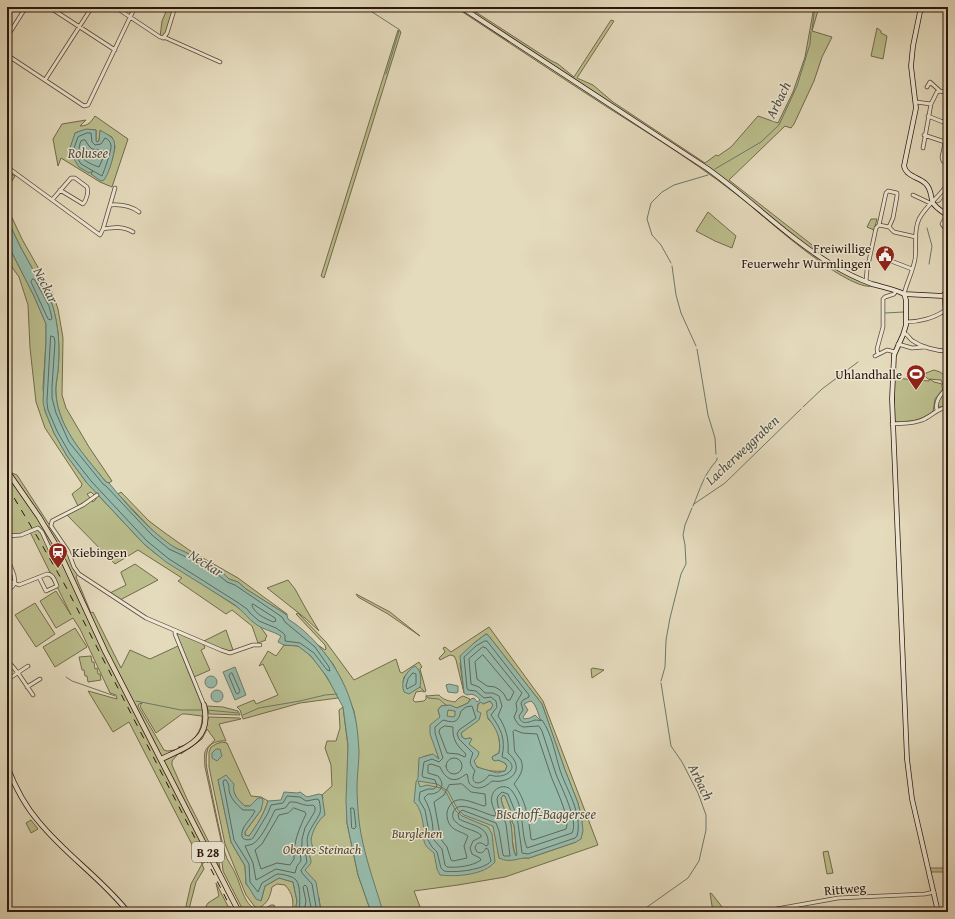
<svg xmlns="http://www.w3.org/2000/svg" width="955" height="919" viewBox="0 0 955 919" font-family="'Gentium Book Plus',serif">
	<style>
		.green { fill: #bbbd8c; stroke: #726a4c; fill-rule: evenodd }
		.water { fill: #97bbab; stroke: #6b796b; fill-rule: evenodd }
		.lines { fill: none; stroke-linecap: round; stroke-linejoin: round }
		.shore { stroke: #60685c; stroke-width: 1 }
		.stream { stroke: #6b796b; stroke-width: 1 }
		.street-casing { stroke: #584738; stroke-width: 4.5 }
		.secondary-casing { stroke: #2a160c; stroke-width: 5.5 }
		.primary-casing { stroke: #2a160c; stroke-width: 6 }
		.street { stroke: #ede7d3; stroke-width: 3 }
		.secondary { stroke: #ede7d3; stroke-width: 4 }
		.primary { stroke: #e4dabc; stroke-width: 4.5 }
		.rail { stroke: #2a160c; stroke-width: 1; stroke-dasharray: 7 7; stroke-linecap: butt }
		.street-bridge-casing { stroke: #584738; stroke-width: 4.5; stroke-linecap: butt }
		.street-bridge { stroke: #ede7d3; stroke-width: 3 }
		.labels { text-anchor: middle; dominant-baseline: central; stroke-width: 3; stroke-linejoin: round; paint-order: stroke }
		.shield { fill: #ede7d3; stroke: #645548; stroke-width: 1 }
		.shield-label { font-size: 12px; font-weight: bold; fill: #2a160c }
		.poi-label { font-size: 13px; fill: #2a160c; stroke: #ede7d3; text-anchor: end }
		.park-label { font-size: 13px; font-style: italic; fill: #564832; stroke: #ede7d3 }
		.street-label { font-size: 13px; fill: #2a160c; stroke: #ede7d3 }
		.water-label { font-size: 14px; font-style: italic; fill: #505044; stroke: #ede7d3 }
	</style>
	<rect width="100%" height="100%" fill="#e4dabc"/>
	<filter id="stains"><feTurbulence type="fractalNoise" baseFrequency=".005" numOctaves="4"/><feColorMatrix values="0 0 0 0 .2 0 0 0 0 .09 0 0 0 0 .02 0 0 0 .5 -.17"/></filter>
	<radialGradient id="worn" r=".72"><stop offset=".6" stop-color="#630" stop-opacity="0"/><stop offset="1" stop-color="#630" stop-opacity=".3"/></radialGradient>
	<path class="green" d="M168 7H174L165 35 160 37 162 21Z
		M455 7H468L550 60 558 64 574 77 611 20 614 21 577 78 593 85 613 102 705 163 716 155 718 156 731 147 758 116 778 123 793 92 805 57 814 7H819L812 31 832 37 822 57 814 81 794 124 791 128 785 126 729 180 816 248 814 255 873 286C849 292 771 223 751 206 706 169 656 138 607 107 556 74 505 40 455 7Z
		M877 28 881 31V33L887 36 883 59 871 56Z
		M398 30 401 32 324 278 321 276Z
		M95 116 128 139 112 187 100 182 61 158 58 166 53 139 62 124 86 120 80 126C88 126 91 122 95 116ZM96 130V141L97 142 99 141 100 131 112 137 115 147 112 160 91 174 93 171H92L75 133 81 131Z
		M7 172 15 176 7 189Z
		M7 207 22 239 53 294 58 309 63 338 62 395 66 408 89 447 112 481 109 483 106 482C85 456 59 430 56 395 55 387 57 379 58 371 60 348 59 326 52 304L21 248 7 219Z
		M708 212 736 236 732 248 715 241 696 231Z
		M871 219H877L874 230 867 227Z
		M7 243 34 296 46 324V341L43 388 45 411 54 433 67 456 87 483 97 493 94 495 91 492 87 494 90 498 78 506 72 494 81 487 82 484 45 428 36 402 30 348 28 305 19 277 7 260Z
		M934 370 940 372 948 378V386L945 389 941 380 928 379 925 376 926 373Z
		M894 378 929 381 930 379 934 382 942 384V388L943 389 935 399 933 412C919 421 910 422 894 422Z
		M946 391H948V406L938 407C936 400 942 396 946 391Z
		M7 465 12 473 17 475 65 549 73 568 78 574 76 577 91 613 93 612 121 668 130 650 150 659 178 646 203 708C206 719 203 732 194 740 190 743 184 746 180 748L178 747C193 745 203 730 202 716L186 714H182L156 733 141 708 140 706 142 703 139 704 138 706 164 750 167 751 175 750 178 754 172 761V765L187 799 219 862 220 869 213 856 202 864 204 869 196 882 189 909H187L186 906 191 884 202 864 129 722 113 732 88 691 117 699 116 695 110 693 80 629 73 618 56 628 40 601 56 591 71 615 31 534 29 530 20 534 7 535Z
		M121 492 149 521 165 533 189 550 238 578 287 614V615L246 589 238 582 229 579 223 573 207 566 192 557 189 554 171 546 155 533 118 494Z
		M98 495 144 544 156 554 245 612 246 615 260 626 267 636 265 639 266 640 258 643 252 626 232 610 226 614 178 581 182 578 138 550 115 564 67 515 91 500 93 502 96 499V497Z
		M135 564 158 580 120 600 110 593 126 585 121 573V572Z
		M288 580 295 589 306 609 319 631 305 618 267 588Z
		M356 594 390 612 420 636 388 614 358 597Z
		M35 603 55 634 36 647 15 615Z
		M298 613 326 642 354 680 396 659 400 672 402 673 419 662 422 667 420 669 426 691 424 692 422 691 416 692 413 700 415 702 424 701 426 699V696L439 695C443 700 449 701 455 702L459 698 463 696 470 699 468 703 457 708 446 705 441 706 438 710 440 717 431 734 439 759C433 754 428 754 422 758L491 798 499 858H529L576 842 582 821 578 803 565 770 542 704 488 635 486 634 474 643 460 663 464 693 456 660 454 656 450 655 440 660 439 658 445 652 443 648 445 647 451 652 489 627 543 701 598 845 505 877 458 885 414 891 422 912H383L379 900H378L361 845 355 792 358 749 356 724 354 711 341 679 333 664 318 645 325 650 326 649 325 645 296 614ZM411 669 420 687 414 690 403 682 404 677Z
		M75 628 87 647 55 667 43 647Z
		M226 630 233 650C224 653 212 645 204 641Z
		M178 633 203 643 205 648 201 650 210 670 194 677 177 635Z
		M284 645C288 646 293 645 297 646 310 649 333 685 338 698L300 703 243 719 240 710 237 707 254 700 256 704 278 695 263 664 259 666 268 651 276 656Z
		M91 656 92 662H94L95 669 97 668 98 674H100L101 680 88 682 87 676H85L84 670H82L79 657Z
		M593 668 604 670 592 678 591 669Z
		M490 701 493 705 491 709 487 711 488 719C498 727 501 741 499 753L495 755 492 757 493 760C499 760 504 761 507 766L505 771C496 772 480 771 474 764 473 757 475 749 469 744L471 739 470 738 465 739 462 737 461 733C469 727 478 714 478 704L481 702 483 704Z
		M207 706 223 707 238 711 240 715 209 714Z
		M343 707 348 746 347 823 358 875 371 912H321L319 898 287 845 323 798 322 795 332 786 331 765 325 748 327 741H336L340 728 339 710Z
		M446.5 714a4.5 4.5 0 1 1 9 0a4.5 4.5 0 1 1-9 0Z
		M210 717 240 718 241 719 219 724 226 741C219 740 208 743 207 752 204 765 210 781 212 794 216 814 220 834 225 853 227 861 233 867 236 875 242 888 244 907 260 911L271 905H274L277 912H244L223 871 222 862 217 853 222 849V845L205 767C204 751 203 751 215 740L207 729 202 739 181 754 182 751C194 742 207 735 208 718Z
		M222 742 227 743 251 796 261 797 268 801C264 814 257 825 249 836L245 835V832L261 810 258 798 250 806H245L237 799 233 790 218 779 231 842 245 866 246 884 261 901 265 886 279 878 293 882 297 901 295 912H292C294 901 293 894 285 885L277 884 272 887C270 897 268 903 259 908L255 907 246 895 225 844 209 767V752L211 747 216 744Z
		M503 795 505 796 511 811 513 817 512 822 514 825 517 855 516 856C512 846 512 835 511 825 509 815 502 808 501 798Z
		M31 820 38 829 31 833 26 823Z
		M828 851 833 873 827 874 823 852Z
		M930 868H948V872H931Z
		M216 883 231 912H200L205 908 208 903 219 896Z
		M710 893 712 894 726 912H713Z"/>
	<path class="water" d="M86 129 96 130V141L97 142 99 141 100 130C106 134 112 136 114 141 117 148 109 174 104 180L101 181 91 174 93 171 89 173 79 167 69 151 75 133Z
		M7 219 21 248 52 304C59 326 60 348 58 371 57 379 55 387 56 395 59 429 85 456 106 482L109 483C127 505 147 528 171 545 176 549 182 550 187 553 195 558 202 566 212 565L223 573 229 579 238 582 246 589 287 615 288 619C317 637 343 673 352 706 357 720 358 736 359 751 359 763 357 775 357 787 357 798 358 810 359 821 363 853 374 881 383 912H371L358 875 347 823 346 800 348 745 343 707 327 677 311 656 298 646 284 645 278 642 281 636C273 631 264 630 257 625 248 619 243 611 235 605L166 562 144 544 87 483 67 456 54 433 45 411 43 402 46 341V324L34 296 7 243Z
		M486 634 488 635 542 704 565 770 578 803 582 821 583 831 581 839 576 842 529 858C518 857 511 864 499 858L493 826 464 815 458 810 448 791 437 784 418 781 420 787 427 785 441 788 446 792 456 811 462 816 488 827 492 834 495 862C484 875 457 877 440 875L437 869 434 853C430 850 425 846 424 841 424 838 425 834 424 831 423 822 421 807 414 802L416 782 418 778 419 758 433 754 439 759 430 734V725L440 717 438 710 441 706 450 705 457 708 468 703 471 699 474 698 477 702 480 700C477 696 473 693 467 695L464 693 460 656 474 643ZM490 701 493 705 491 709 487 711C486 718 490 719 493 725 499 734 501 743 499 753L492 757 493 760 496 761 498 760 505 763 507 766 505 771 497 773 477 767 474 761 478 756 479 752 469 744 472 739 470 738 465 739 462 737 461 733 479 720 481 713 477 711 478 704 481 702 483 704ZM531 701C537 705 538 715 541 721L535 715 530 718 524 719 523 717 528 710 524 704 528 702ZM448 710 455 711V716L453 717 447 716ZM503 795 505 796 511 811 513 817 512 822 514 825 517 855 516 856C511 847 513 835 511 825 509 815 502 808 501 798Z
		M415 666C422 671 421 680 420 687L409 694 404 692C400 682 406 671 415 666Z
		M235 667 246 695 235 700 223 672Z
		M205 682a6 6 0 1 1 12 0a6 6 0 1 1-12 0Z
		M449 684 458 686V692L456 693 448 692 446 685Z
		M211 696a6 6 0 1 1 12 0a6 6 0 1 1-12 0Z
		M216 749H220L222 756 217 761 212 758V753Z
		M226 775 234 784C232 794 238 800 245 806H250L258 798H262L263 801 261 810 245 832V835L249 836C257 825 264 814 268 801L281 800 284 792 297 793 300 792 307 797 319 794 322 795 325 815C318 820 312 832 311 840 311 843 313 846 313 850L308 851C312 864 313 861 305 870L316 882 321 912H295L297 901 293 882 279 878 265 886 261 901 256 899 246 883 245 866 231 842 218 780Z"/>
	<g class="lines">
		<path class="shore" d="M87 133H91L92 142 95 145 101 144 105 138C108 139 110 141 111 145 112 150 104 171 102 176L81 164 73 151 78 137Z
			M85 140 89 146 92 149 104 151 103 158 99 167C87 163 74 157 81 141Z
			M33 279 35 280 49 306 52 318 51 320 48 319 31 282Z
			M51 336 54 337 55 342 52 386V398L56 413 69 442 103 484 106 486 152 535 169 549 186 557 205 569H211L227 582 235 585 282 617 285 622 315 647 329 667 330 671 327 670 314 653 300 643 285 641V635L283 633 276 628 259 621 250 613 247 609 237 602 169 559 147 541 91 481 70 454 57 431 48 410 47 402Z
			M253 604 275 618 276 621 273 622C265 618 256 615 252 606Z
			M485 641H487L529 695V697L523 700 521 703 523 710 519 716C521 726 529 722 535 720 537 720 540 721 542 720 552 734 555 754 560 770 567 791 583 814 577 836L575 838 528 854 522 853 517 816 508 794 502 792 498 796 497 799 498 806 506 824 510 856H504L503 855 499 831 496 823 462 810 458 814 459 819C472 826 490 826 488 845L486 846C482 842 476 841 475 848L477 852C482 854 484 852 486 848L488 849 491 861C484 870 455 873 444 871L441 868 437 852 432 847 428 840 429 832 425 810 419 800 420 792 428 789H434L437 786 435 780 423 777 422 775 424 762 432 759 439 762 443 758 435 733V727L443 720C454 723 458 723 461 711L466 707 472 706 476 718 459 730 457 734 459 739 473 753C470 762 468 762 475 771 468 785 481 787 489 775 492 775 495 777 499 776 507 776 518 768 508 760 506 758 504 758 502 757 506 739 501 729 491 715L497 707 496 701 491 697 484 698 476 691 468 690 467 688 464 657 476 646Z
			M483 647 486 648 522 693 516 703 517 710 514 717 516 721 519 725 523 727 539 726 542 731C547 745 551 760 556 774 561 787 579 821 572 833L527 848C520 831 525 807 512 791 506 783 494 787 492 796 490 802 494 809 496 814L495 816C485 815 457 797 453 813 452 816 453 820 456 822 462 829 474 829 481 835V837L473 841 470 848 472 854 480 858 481 860C473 866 457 868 447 867L445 865 442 849 433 839C434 828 431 808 424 798L428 794C439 795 447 786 438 776L428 773V765L431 764 440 767C443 774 449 782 458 779 461 778 464 775 467 774 468 776 468 780 469 783 476 792 486 787 492 781 512 784 526 768 508 753 509 739 506 727 498 716L502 706 499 696 493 693H485L479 687 471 684 469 659Z
			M483 655 514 692 510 700H507L504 694 500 690 495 687 487 686 477 679 475 662Z
			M232 673 240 691 238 694 236 693 229 676 230 674Z
			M413 673 416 674V684L407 689 406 686 408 679Z
			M445 726 453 727C452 739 457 746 466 754L465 757 458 754 447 753 439 732 440 729Z
			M515 730 522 733 537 734C542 748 546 762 551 776 555 787 571 819 566 829L533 840 531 839C529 820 526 800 514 784 519 777 525 770 521 760 519 757 517 755 515 752 514 749 514 737 513 732Z
			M446 766a8 8 0 1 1 16 0a8 8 0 1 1-16 0Z
			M462 784 471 792 485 794 486 805 484 806C472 803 455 792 448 809 446 814 447 820 450 825 454 831 463 832 468 836L464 846 467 858 453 861 451 860 447 847 440 838 439 829 434 802 444 795 449 785Z
			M290 802C299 801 303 807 313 805L315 807V811L305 828 302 839V845L300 851 301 861 297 866 295 873 276 869 256 880 253 863 245 846C248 845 252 845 254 843 262 838 271 818 275 810L285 808Z
			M294 808 305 812 306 814C299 829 293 843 294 859L290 865 277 863 261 869 255 850 262 844 279 815 288 813Z
			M351 808H353L354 809 356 827 354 829 352 828Z
			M299 912C300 905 301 885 296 880 293 876 282 874 277 874L262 883 258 892 250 882 249 864 234 840 223 782 224 780H226C229 785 229 785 229 790 230 798 237 805 243 810H253L255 811C251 820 240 827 242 837 244 840 249 841 253 838L268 813 271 805 283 803 287 796 300 797 306 801 317 799 319 800C320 804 321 810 320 813 315 824 304 834 308 846L305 851 307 862 301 870 302 873 312 884 317 912
			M304 912 306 901 303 887 305 885 307 887 312 912"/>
		<path class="stream" d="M369 7V10L400 30
			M812 30 815 7
			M386 74 399 31
			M715 169 761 142 779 125 797 86 810 44 811 32
			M936 203 940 202 948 190
			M927 228 932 246 929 264
			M671 263 661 245 652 235 647 219 651 203 662 192 674 185 708 175
			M672 266 676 295 681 313 696 346
			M885 313 904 312
			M697 349 708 415 715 438 716 454
			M803 407 822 389 858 362
			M694 504 725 483 801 409
			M693 506C701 487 703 476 717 460V458
			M66 677 72 681 115 696
			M661 681 665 667 666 640 670 618 681 574 686 564 685 545 683 535 685 525 692 508
			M420 687 425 692
			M426 695 428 698 439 699 446 705
			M136 701 181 710H202
			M207 710 238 713
			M243 715 259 708 300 701 325 695 337 694
			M640 912 688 878 699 861 706 830V815L698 793 682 762 671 746 661 683"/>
		<defs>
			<path id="street" d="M49 7 115 50
				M115 7 160 37 166 38 220 62
				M7 37 26 7
				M163 38 167 33 175 7
				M7 55 84 106 88 105 135 7
				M45 80 92 7
				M927 87 930 82 940 91 948 93
				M916 102 931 104 937 92 940 91
				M928 116 943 122 946 120 948 114
				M924 135 948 143
				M945 143 942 157 943 161 948 164
				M923 148 931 104
				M7 167 100 235 103 229 115 188
				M913 195 930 203
				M52 200 71 178H75L87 187C89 192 86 201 83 204L60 190
				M110 205C121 204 130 205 139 212
				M947 215 942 224 944 227 948 229
				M879 225 889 227 894 232 916 237
				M103 229C114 227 123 226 133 232
				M878 256 912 269
				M866 281 867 270 876 228 879 225 886 193 888 191 897 193V196L893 218 889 227
				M904 294C907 282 913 271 915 259 917 245 913 232 919 219 926 205 940 197 948 183
				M944 295 947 336V351
				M906 322C919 322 934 318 944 311
				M904 333C909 335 909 339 913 341 922 347 936 351 947 351
				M898 344 912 348 925 347
				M878 354 877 349 883 327V299L885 297 894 294 896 291
				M875 356 887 350 895 352
				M937 410C934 401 942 393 948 387
				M892 424C902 423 913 424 922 420 931 417 937 408 948 407
				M97 495 83 505 52 521 51 526 68 551 74 567 79 574 146 618 221 650 230 653 253 645H260
				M7 536 21 535 38 528 42 532 53 556 57 557
				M7 557 14 575 15 583
				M7 578 10 581 19 585 47 574C53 574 55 581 57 586L46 591 39 577
				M7 590 12 587 15 583
				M175 631V634L204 705
				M7 660 18 673 33 695
				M7 680 28 666
				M27 687 40 679
				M7 696 9 700
				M760 912 838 898 925 894 934 892"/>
			<path id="secondary" d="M461 7 708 169C750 199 787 237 831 264 844 272 858 279 872 284 882 287 895 289 904 294
				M921 7 913 46 911 66 916 108 904 166C906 176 918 177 925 183 932 189 930 196 933 203 936 208 943 212 948 216
				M904 294 906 300V325L903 335 894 355 892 399 907 759 912 799 938 912
				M904 294 943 296 946 292 948 267
				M7 766C15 787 25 806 39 822 66 855 102 879 128 912"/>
			<path id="primary" d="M7 471 39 517 57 547 105 651 239 912
				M161 759C187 747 212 740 204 705"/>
		</defs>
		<use href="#street" class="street-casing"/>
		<use href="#secondary" class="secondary-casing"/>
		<use href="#primary" class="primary-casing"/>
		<use href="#street" class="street"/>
		<use href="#secondary" class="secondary"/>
		<use href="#primary" class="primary"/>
		<path class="rail" d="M7 486 38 538 66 587 233 912"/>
		<defs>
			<path id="street-bridge" d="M57 557 64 553"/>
		</defs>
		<use href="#street-bridge" class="street-bridge-casing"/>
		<use href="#street-bridge" class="street-bridge"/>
	</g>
	<defs>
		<symbol id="civic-pin" viewBox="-11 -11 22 30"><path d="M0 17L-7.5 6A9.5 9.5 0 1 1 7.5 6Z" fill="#8f2418" stroke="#ede7d3"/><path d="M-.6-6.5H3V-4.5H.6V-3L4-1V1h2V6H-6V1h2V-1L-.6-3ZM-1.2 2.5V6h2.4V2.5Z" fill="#fff"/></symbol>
		<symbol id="stadium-pin" viewBox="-11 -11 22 30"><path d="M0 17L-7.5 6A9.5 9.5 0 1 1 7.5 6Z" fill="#8f2418" stroke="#ede7d3"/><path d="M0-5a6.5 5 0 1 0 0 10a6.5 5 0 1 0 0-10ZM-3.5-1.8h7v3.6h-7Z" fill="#fff"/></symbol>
		<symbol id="station-pin" viewBox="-11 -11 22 30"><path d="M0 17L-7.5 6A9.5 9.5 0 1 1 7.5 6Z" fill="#8f2418" stroke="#ede7d3"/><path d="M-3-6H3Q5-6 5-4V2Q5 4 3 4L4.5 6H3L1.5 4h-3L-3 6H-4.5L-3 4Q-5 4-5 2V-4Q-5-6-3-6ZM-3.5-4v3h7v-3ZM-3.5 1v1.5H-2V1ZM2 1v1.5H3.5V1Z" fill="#fff"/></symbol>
	</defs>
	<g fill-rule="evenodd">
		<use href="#civic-pin" x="874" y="244" width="22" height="30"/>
		<use href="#stadium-pin" x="905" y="363" width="22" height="30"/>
		<use href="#station-pin" x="47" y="541" width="22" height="30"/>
	</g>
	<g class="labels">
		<rect class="shield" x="192" y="842" width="32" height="20" rx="3"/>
		<g class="shield-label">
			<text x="208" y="852">B 28</text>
		</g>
		<g class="poi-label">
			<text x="871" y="248">Freiwillige<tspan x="871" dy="15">Feuerwehr Wurmlingen</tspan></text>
			<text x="902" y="374">Uhlandhalle</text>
			<text x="72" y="552" text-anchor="start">Kiebingen</text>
		</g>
		<g class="park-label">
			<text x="417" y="833">Burglehen</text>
			<text x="322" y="849">Oberes Steinach</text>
		</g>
		<g class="street-label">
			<text transform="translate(845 889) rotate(-5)">Rittweg</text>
		</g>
		<g class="water-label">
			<text transform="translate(778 100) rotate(-64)">Arbach</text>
			<text x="88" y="153">Rolusee</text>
			<text transform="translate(46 285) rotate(63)">Neckar</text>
			<text transform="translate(742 450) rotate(-43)">Lacherweggraben</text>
			<text transform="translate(206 563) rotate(33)">Neckar</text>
			<text transform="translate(701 782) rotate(64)">Arbach</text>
			<text x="546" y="814">Bischoff-Baggersee</text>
		</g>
	</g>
	<rect width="955" height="919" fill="none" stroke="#e4dabc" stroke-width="24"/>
	<rect x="8" y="8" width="939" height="903" fill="none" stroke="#2a160c" stroke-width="2"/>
	<rect x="12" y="12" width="931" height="895" fill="none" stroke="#2a160c"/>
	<rect width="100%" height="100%" filter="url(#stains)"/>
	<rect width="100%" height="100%" fill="url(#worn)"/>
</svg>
